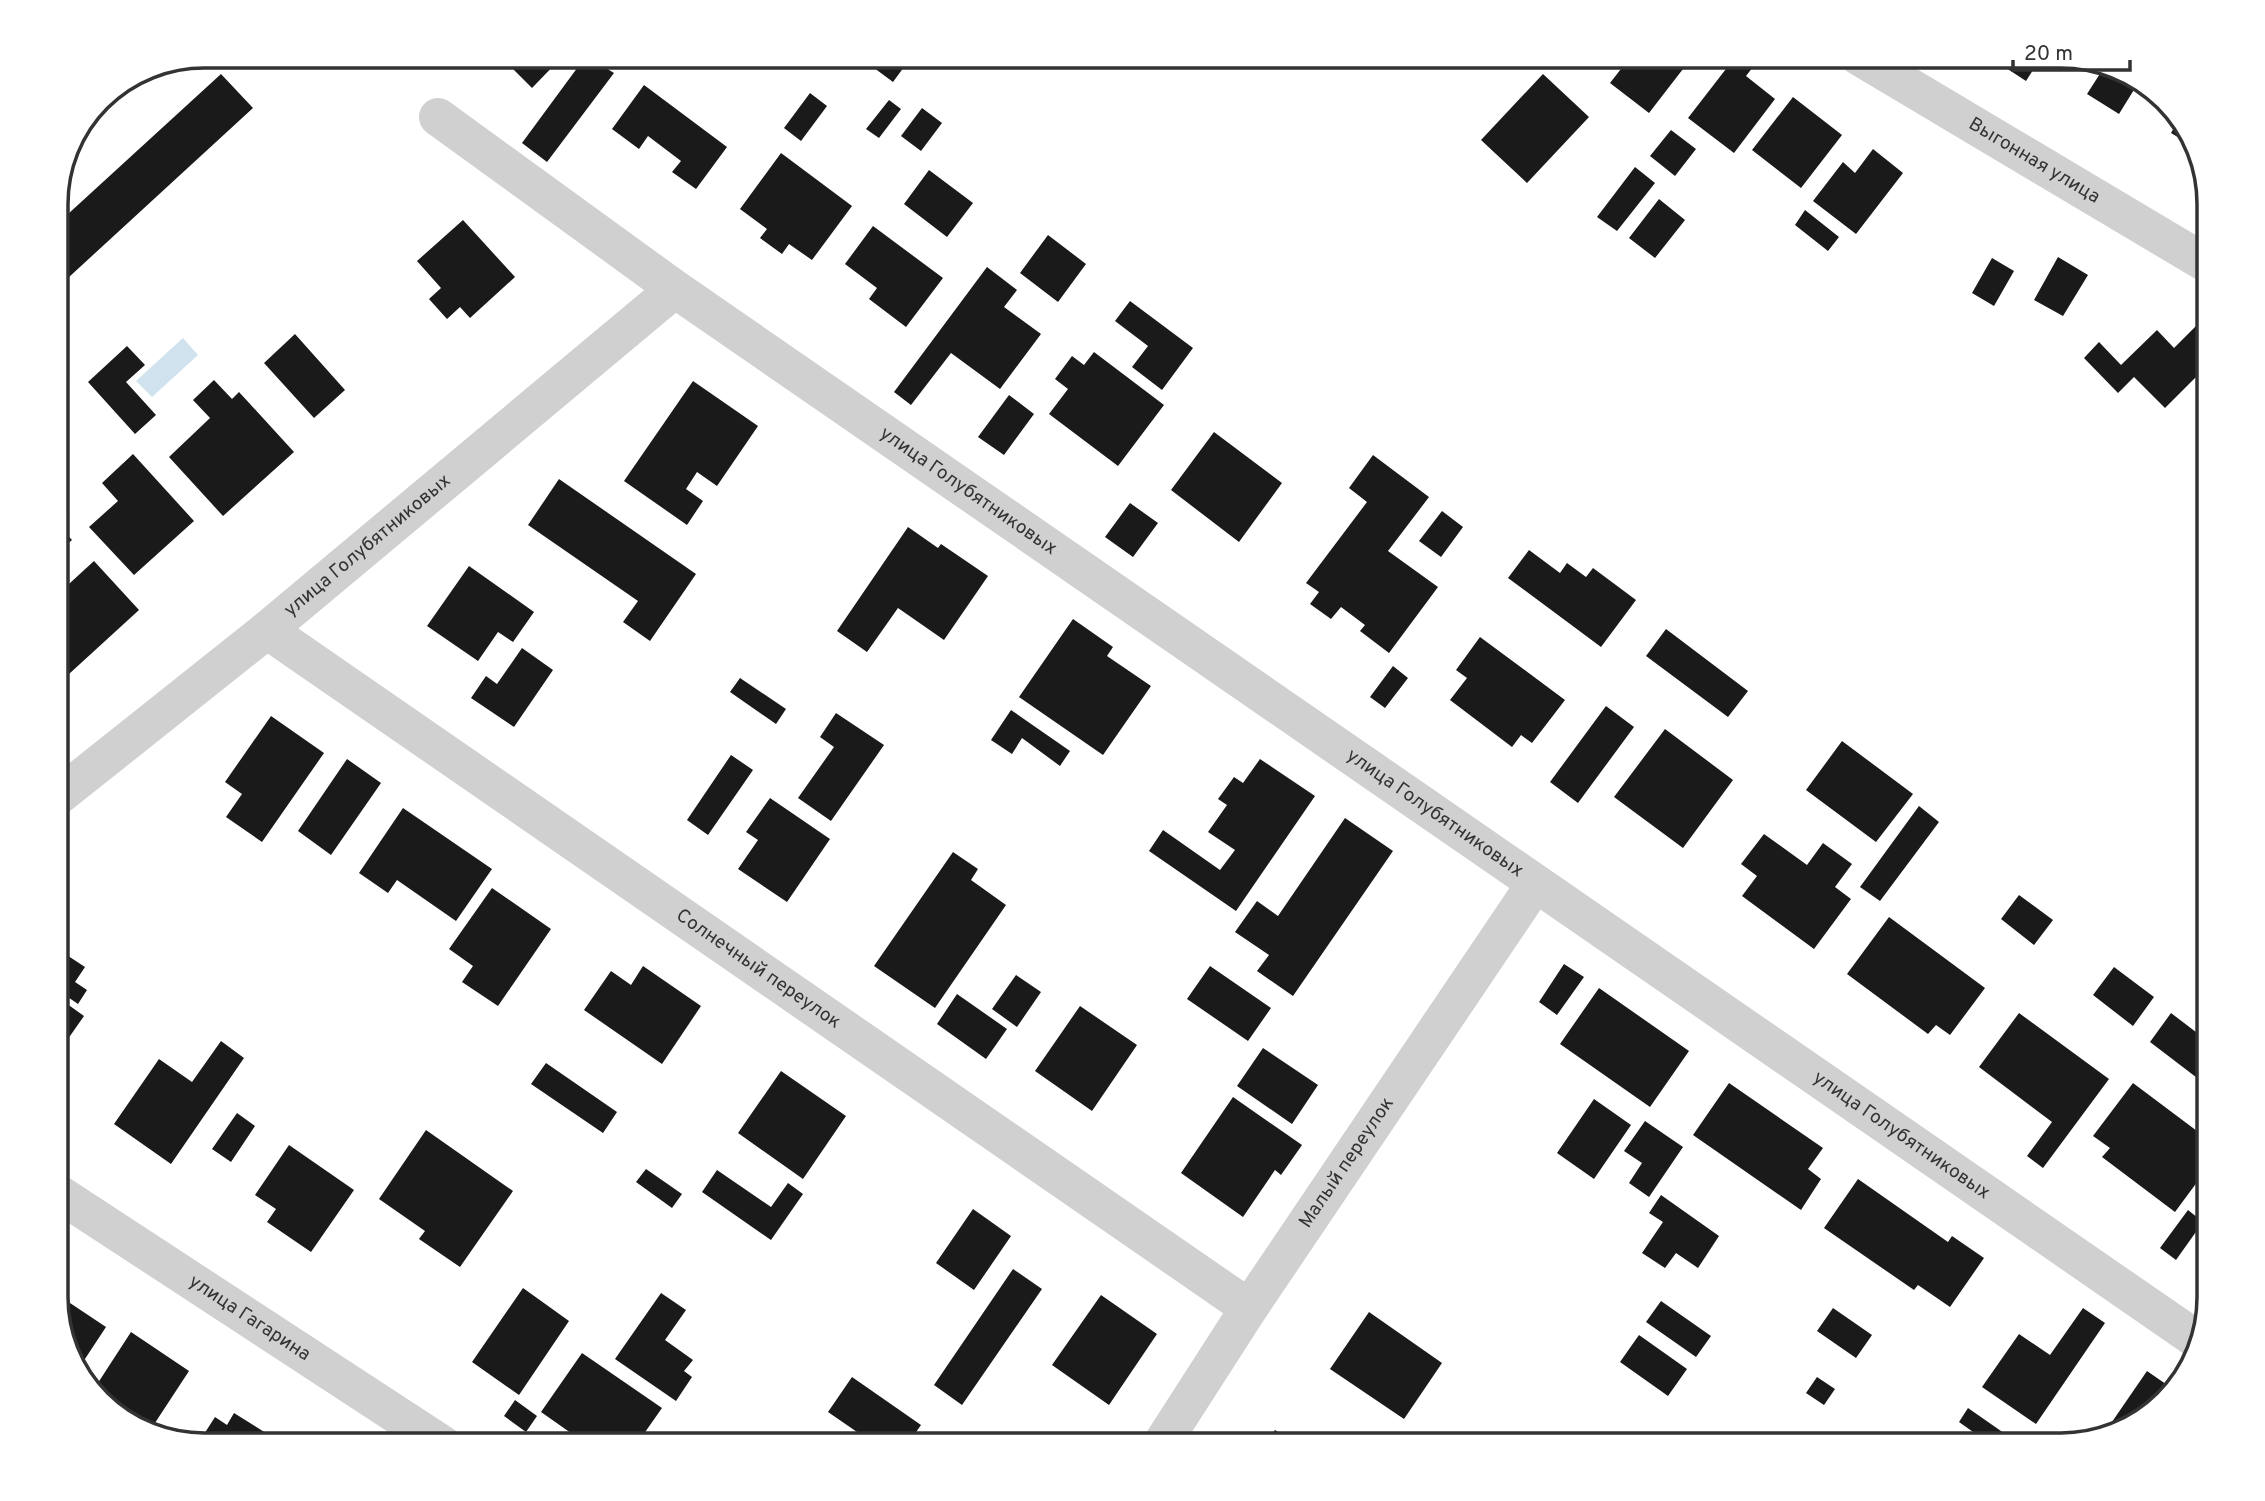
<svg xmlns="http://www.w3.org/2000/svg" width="2265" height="1501" viewBox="0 0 2265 1501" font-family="Overpass,sans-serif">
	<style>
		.water { fill: #cfe2ee }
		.building { fill: #1a1a1a }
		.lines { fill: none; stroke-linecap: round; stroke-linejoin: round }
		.minor { stroke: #d0d0d0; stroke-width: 38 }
		.labels { text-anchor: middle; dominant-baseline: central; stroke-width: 7; stroke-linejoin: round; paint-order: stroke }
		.street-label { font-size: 19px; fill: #333; stroke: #fff }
		.rim { fill: none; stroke: #333; stroke-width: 3.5 }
	</style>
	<rect width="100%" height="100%" fill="#fff"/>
	<path class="water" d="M183 338 198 355 152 397 136 381Z"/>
	<path class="building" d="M510 56H563L532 88 505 61Z
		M586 56 614 73 547 162 522 143Z
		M858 56H912L893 82Z
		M1631 56 1646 64 1651 56H1693L1649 113 1610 83Z
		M1736 56 1753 67 1746 76 1775 99 1734 153 1688 118Z
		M2005 56H2042L2026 81 2000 64Z
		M2103 69 2140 80 2119 114 2087 94Z
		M221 74 253 108 56 289V225Z
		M1543 74 1589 117 1527 183 1481 140Z
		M644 85 727 147 696 189 672 172 681 161 648 136 639 149 612 129Z
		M810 93 827 106 801 141 784 128Z
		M1793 97 1842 135 1801 188 1752 150Z
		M889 100 901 109 879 138 866 129Z
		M922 108 942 123 921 151 901 136Z
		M2178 121 2193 139 2196 148 2171 133Z
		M1671 130 1696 149 1675 176 1650 156Z
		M1873 149 1903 173 1856 234 1813 201 1843 162 1855 173Z
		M781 153 852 206 812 260 789 244 782 254 760 238 767 229 740 209Z
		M1635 167 1655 183 1617 231 1597 217Z
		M929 170 973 203 947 237 904 204Z
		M1659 199 1685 220 1655 258 1629 238Z
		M1805 210 1839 237 1828 251 1795 225Z
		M463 220 515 277 470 318 460 307 447 319 429 299 441 288 417 261Z
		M873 226 943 278 906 327 869 299 877 288 845 264Z
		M1048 235 1086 264 1058 302 1020 273Z
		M2058 257 2088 275 2063 316 2034 300Z
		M1992 258 2014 271 1994 306 1972 293Z
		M987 267 1017 290 1004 307 1041 334 1000 389 951 353 911 405 894 392Z
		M1130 301 1193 348 1162 390 1132 367 1148 346 1115 321Z
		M2201 321 2209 329V364L2165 408 2134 377 2118 393 2084 358 2099 342 2121 365 2157 330 2174 348Z
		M295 334 345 390 314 418 264 363Z
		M127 346 145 365 126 382 156 415 135 434 88 382Z
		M1094 352 1164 405 1118 466 1049 414 1068 389 1055 379 1072 356 1084 365Z
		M214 380 232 399 239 392 294 452 223 516 169 457 210 418 193 400Z
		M693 381 758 426 717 486 697 472 686 489 703 501 687 525 624 481Z
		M1009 395 1034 414 1004 455 978 437Z
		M1214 432 1282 483 1239 542 1171 490Z
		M133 454 194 521 134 575 89 527 118 501 102 483Z
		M1373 455 1429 497 1388 551 1438 587 1389 653 1360 631 1365 625 1341 607 1331 619 1310 604 1319 592 1306 583 1367 502 1349 488Z
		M559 479 696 574 650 641 623 622 638 601 528 525Z
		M1130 503 1158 523 1133 557 1105 537Z
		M1442 511 1463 527 1441 557 1419 541Z
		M56 523 72 540 56 554Z
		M908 527 938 548 941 544 988 576 944 640 898 608 867 652 837 631Z
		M1529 550 1560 573 1567 563 1586 577 1593 568 1636 600 1601 647 1508 578Z
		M94 561 139 610 69 674 56 661V592L58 594Z
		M469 566 534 612 513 642 498 632 478 661 427 626Z
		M1073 619 1113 647 1107 656 1151 686 1103 755 1019 697Z
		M1666 629 1748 691 1728 717 1646 656Z
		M1480 637 1565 700 1532 743 1521 735 1512 747 1450 700 1467 678 1456 670Z
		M522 648 553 670 514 727 471 698 486 676 497 684Z
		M1393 666 1408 678 1385 708 1370 697Z
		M740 678 786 709 776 724 730 692Z
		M1606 706 1634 727 1578 803 1550 782Z
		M1011 710 1070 751 1060 766 1022 738 1012 754 991 740Z
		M836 713 884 745 831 821 798 798 834 747 820 737Z
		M271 716 324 753 262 842 226 817 242 794 225 782Z
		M1665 729 1733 780 1683 848 1614 797Z
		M1842 741 1913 794 1876 842 1806 790Z
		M731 755 753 770 708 835 687 820Z
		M347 759 381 783 331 855 298 831Z
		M1260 759 1315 796 1236 911 1149 851 1163 830 1220 870 1235 850 1208 832 1227 805 1218 799 1234 777 1243 783Z
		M770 798 830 839 787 902 738 869 758 840 746 832Z
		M1919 806 1939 822 1880 901 1860 887Z
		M403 808 492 869 456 921 397 880 388 893 359 873Z
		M1345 818 1393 851 1293 996 1257 971 1269 955 1235 932 1257 901 1278 916Z
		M1764 834 1807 865 1823 843 1852 864 1835 887 1851 899 1814 949 1742 896 1757 876 1741 864Z
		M953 852 978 869 971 880 1006 905 935 1008 874 966Z
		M492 888 551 929 498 1006 462 982 473 966 449 949Z
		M2019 895 2053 920 2034 945 2001 919Z
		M1889 917 1985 988 1950 1035 1936 1025 1928 1034 1847 974Z
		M56 948 85 967 75 982 87 990 78 1004 56 989Z
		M1564 964 1584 977 1557 1015 1539 1002Z
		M643 966 701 1006 662 1064 584 1010 611 971 631 985Z
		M1210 966 1271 1008 1248 1041 1187 999Z
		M2114 967 2154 997 2133 1026 2093 995Z
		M1016 975 1041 992 1017 1027 992 1009Z
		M1599 988 1689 1051 1650 1107 1560 1044Z
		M957 994 1007 1029 986 1059 937 1024Z
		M56 996 84 1016 56 1056Z
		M1080 1006 1137 1045 1092 1111 1035 1071Z
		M2019 1013 2109 1079 2043 1168 2027 1156 2052 1122 1979 1067Z
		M2171 1013 2209 1042V1087L2150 1042Z
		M221 1041 244 1058 171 1164 114 1124 159 1059 192 1082Z
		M1263 1048 1318 1085 1292 1124 1237 1086Z
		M546 1063 617 1112 603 1133 531 1084Z
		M781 1071 846 1116 803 1179 738 1133Z
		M1729 1083 1823 1148 1808 1169 1821 1179 1801 1210 1693 1135Z
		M2133 1083 2209 1140V1166L2175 1212 2102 1157 2110 1148 2093 1136Z
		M1233 1097 1302 1145 1281 1175 1275 1170 1243 1217 1181 1173Z
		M1594 1099 1631 1125 1594 1179 1557 1153Z
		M237 1113 255 1126 231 1162 212 1149Z
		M1645 1121 1683 1147 1649 1197 1629 1183 1642 1163 1624 1151Z
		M426 1130 513 1191 460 1267 419 1239 425 1231 379 1199Z
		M289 1145 354 1190 311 1252 267 1222 276 1209 255 1195Z
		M646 1169 682 1194 672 1208 636 1182Z
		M717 1170 771 1207 788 1183 803 1194 771 1240 702 1192Z
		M1858 1179 1948 1242 1952 1236 1984 1258 1950 1307 1918 1285 1914 1290 1824 1228Z
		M1661 1195 1719 1236 1698 1268 1676 1253 1665 1268 1642 1253 1663 1222 1649 1213Z
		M973 1209 1011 1236 974 1290 936 1263Z
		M2188 1210 2203 1222 2176 1260 2160 1248Z
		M1013 1269 1042 1289 962 1405 934 1385Z
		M523 1288 569 1321 519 1395 472 1362Z
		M661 1293 686 1310 665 1340 693 1360 684 1371 692 1377 676 1401 615 1359Z
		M1101 1295 1157 1334 1109 1405 1052 1365Z
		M61 1297 106 1327 77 1371 56 1306Z
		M1661 1301 1711 1336 1696 1357 1646 1322Z
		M1833 1308 1872 1335 1856 1358 1817 1331Z
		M2083 1308 2105 1323 2036 1424 1982 1387 2019 1334 2050 1355Z
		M1369 1312 1442 1363 1404 1419 1330 1369Z
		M131 1332 189 1371 151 1429 122 1420 94 1389Z
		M1639 1335 1687 1369 1668 1396 1620 1362Z
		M582 1353 662 1408 636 1445H588L541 1412Z
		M2147 1371 2173 1389 2126 1429 2103 1435Z
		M852 1377 921 1425 907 1445H871L873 1443 828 1412Z
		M1817 1377 1835 1389 1824 1405 1806 1393Z
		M515 1400 537 1416 526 1432 504 1416Z
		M1968 1408 2021 1445H1979L1983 1439 1959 1422Z
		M234 1413 280 1442 278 1445H205L199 1442 215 1417 227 1425Z
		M1275 1430 1298 1445H1265Z
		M712 1434 728 1445H704Z"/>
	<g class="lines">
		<g class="minor">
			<path id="s1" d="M1858 56 2209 265"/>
			<path id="s2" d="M438 117 675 289 2196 1339"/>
			<path id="s3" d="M267 630 1249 1308"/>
			<path id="s4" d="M56 798 267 630 675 289"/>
			<path id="s5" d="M56 1192 443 1445"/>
			<path id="s6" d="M1161 1445 1249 1308 1535 884"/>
		</g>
	</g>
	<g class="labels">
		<g class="street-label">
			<text stroke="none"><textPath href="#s1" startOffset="205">Выгонная улица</textPath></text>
			<text stroke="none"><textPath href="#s2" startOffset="649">улица Голубятниковых</textPath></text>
			<text stroke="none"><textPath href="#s4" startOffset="401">улица Голубятниковых</textPath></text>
			<text stroke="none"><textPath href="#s2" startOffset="1216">улица Голубятниковых</textPath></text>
			<text stroke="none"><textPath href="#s3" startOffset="597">Солнечный переулок</textPath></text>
			<text stroke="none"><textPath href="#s2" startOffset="1783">улица Голубятниковых</textPath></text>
			<text stroke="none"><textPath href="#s6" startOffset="338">Малый переулок</textPath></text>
			<text stroke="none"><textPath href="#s5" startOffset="231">улица Гагарина</textPath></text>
		</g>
	</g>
	<path d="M0 0H2265V1501H0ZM204 68H2061A136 136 0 0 1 2197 204V1297A136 136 0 0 1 2061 1433H204A136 136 0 0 1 68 1297V204A136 136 0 0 1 204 68Z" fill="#fff" fill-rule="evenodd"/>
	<path class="rim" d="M204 68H2061A136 136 0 0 1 2197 204V1297A136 136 0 0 1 2061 1433H204A136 136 0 0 1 68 1297V204A136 136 0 0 1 204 68Z"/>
	<path d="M2013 60v10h117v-10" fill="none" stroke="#333333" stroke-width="3.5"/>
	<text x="2024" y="60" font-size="21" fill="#333333" stroke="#ffffff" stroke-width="5" paint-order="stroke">20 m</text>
</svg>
